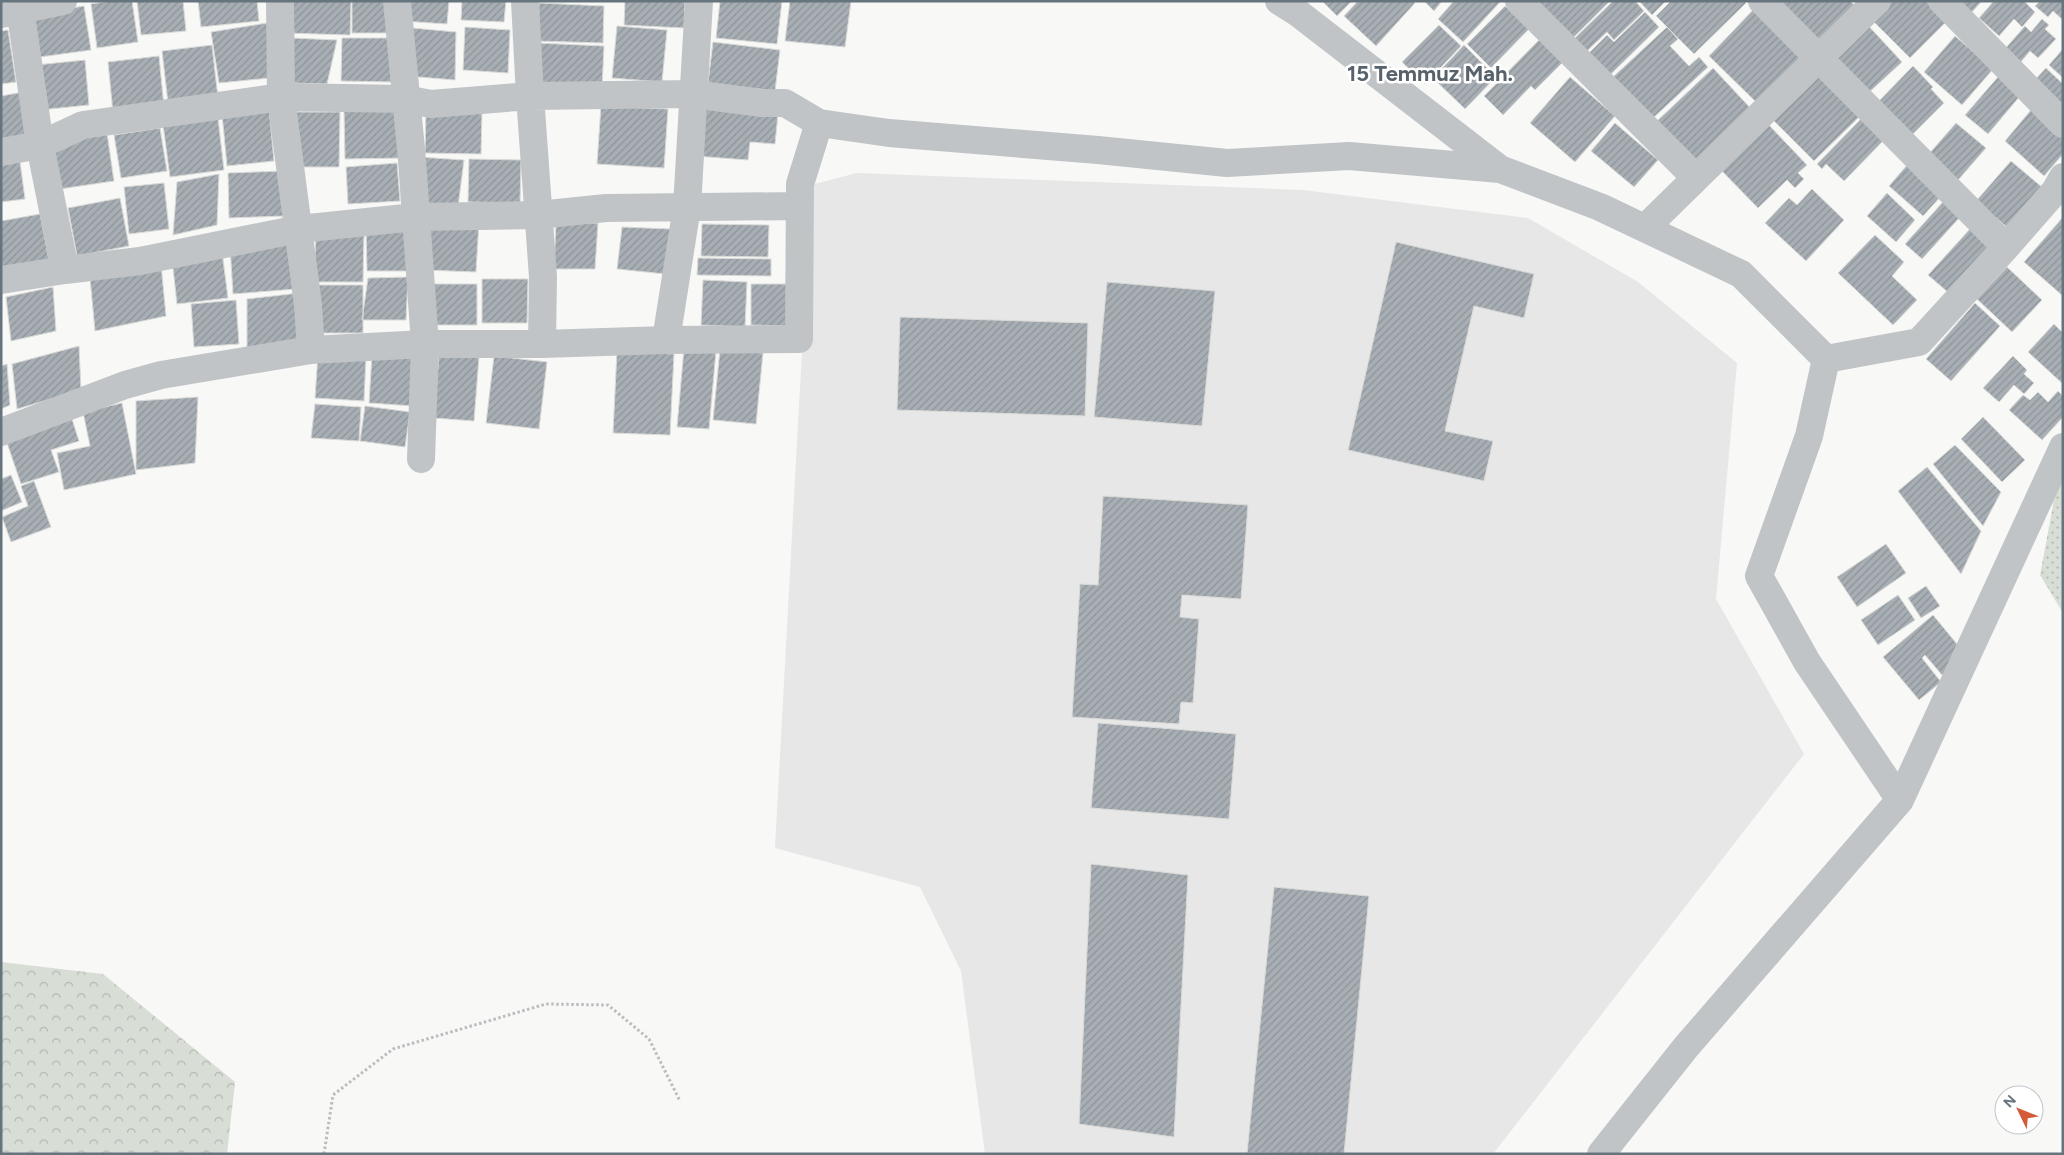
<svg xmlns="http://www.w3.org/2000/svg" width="2064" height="1155" viewBox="0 0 2064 1155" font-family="Figtree,sans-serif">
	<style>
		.built { fill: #e6e7e6 }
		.green { fill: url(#green-dots) }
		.forest { fill: url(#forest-crowns) }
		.building { fill: url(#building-hatch); stroke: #dadad8 }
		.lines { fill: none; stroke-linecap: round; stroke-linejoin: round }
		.path { stroke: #babdbf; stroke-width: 3; stroke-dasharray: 2.5 2.5; stroke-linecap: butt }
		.minor { stroke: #c0c4c7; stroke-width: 28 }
		.labels { text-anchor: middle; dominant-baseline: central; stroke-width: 5; stroke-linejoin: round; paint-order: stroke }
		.district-label { font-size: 22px; font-weight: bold; fill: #57626a; stroke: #fff }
	</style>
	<defs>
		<pattern id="green-dots" width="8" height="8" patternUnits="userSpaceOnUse" patternTransform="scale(1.25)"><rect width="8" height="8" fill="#d8ddd6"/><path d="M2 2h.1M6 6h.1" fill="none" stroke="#b3b8b3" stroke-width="1.8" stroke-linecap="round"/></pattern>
		<pattern id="forest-crowns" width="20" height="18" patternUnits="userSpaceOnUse" patternTransform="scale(1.25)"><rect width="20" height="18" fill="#d8ddd6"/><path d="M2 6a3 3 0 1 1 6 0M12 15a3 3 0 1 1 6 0" fill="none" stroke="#b3b8b3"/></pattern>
		<pattern id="building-hatch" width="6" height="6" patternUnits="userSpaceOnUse" patternTransform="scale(1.25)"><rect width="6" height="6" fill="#a8afb4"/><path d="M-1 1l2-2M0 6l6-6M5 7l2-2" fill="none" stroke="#8d9398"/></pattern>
	</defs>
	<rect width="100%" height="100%" fill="#f8f8f6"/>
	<path class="built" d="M857 173 1303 190 1528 218 1638 282 1737 363 1716 599 1804 754 1493 1154H985L961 971 920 887 775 848 811 185Z"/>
	<path class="green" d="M2063 452V613L2040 575Z"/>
	<path class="forest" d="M1 962 103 974 235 1082 227 1154H1Z"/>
	<path class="building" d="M110 1H132L138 42 97 48 91 4Z
		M137 1H183L186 31 141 35Z
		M198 1H257L259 21 201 27Z
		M286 1H351L350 35 285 33Z
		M352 1H394V33H352Z
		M403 1H449L447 24 402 21Z
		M462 1H506L504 22 461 20Z
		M625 1H685L684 28 624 25Z
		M720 1H782L777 44 716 38Z
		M790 1H851L845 47 785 41Z
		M1322 1H1352L1337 16Z
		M1358 1H1413L1415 3 1376 46 1344 16Z
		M1424 1H1442L1434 11Z
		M1454 1H1501L1463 42 1438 19Z
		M1535 1H1610L1572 39Z
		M1613 1H1635L1644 11 1614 40 1607 32 1587 51 1575 38Z
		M1639 1H1666L1652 15Z
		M1671 1H1744L1746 3 1694 54 1656 16Z
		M1778 1H1850L1857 8 1820 44Z
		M1886 1H1926L1946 22 1910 58 1870 18Z
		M1954 1H1982L1969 15Z
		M1994 1H2024L2035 12 2022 27 2014 19 1999 36 1979 18Z
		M2040 1H2063V20L2053 11 2048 17 2035 6Z
		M539 3 604 6 603 43 537 41Z
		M84 6 91 50 40 57 34 14Z
		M1505 6 1529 29 1491 68 1467 44Z
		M1754 9 1805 59 1759 105 1709 56Z
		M1645 12 1659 27 1610 75 1589 53 1607 35 1614 42Z
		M2042 19 2049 25 2045 29 2056 39 2038 58 2030 51 2019 64 2004 50 2025 26 2031 32Z
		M1864 21 1902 62 1864 97 1826 55Z
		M267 23 270 78 219 83 211 32Z
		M1439 25 1461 46 1425 84 1402 62Z
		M617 26 667 30 662 82 612 78Z
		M465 27 510 30 508 73 463 70Z
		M1667 27 1678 39 1670 46 1689 66 1699 57 1708 67 1652 119 1613 77Z
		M412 28 456 32 455 80 407 76Z
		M8 30 16 82 1 84V31Z
		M1955 36 1993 69 1962 105 1924 72Z
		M292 38 337 40 327 84 288 83Z
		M342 38H394L393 82 341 81Z
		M1539 40 1562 63 1535 90 1531 86 1503 115 1484 96Z
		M713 42 780 50 775 91 708 83Z
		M537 43 604 46 602 89 535 85Z
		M212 45 218 98 168 103 162 51Z
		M1464 45 1496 77 1465 109 1433 78Z
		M2062 50 2063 51V78L2049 65Z
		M159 56 164 107 113 113 108 62Z
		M85 60 89 105 40 110 36 65Z
		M1913 66 1933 87 1931 89 1944 103 1912 135 1879 101Z
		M1713 68 1755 113 1697 167 1655 123Z
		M2046 68 2063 84V104L2032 83Z
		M1819 71 1862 114 1814 161 1771 118Z
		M1570 77 1615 116 1575 162 1530 123Z
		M1998 77 2020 96 1988 134 1965 115Z
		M23 92 32 145 1 150V96Z
		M601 106 668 109 664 168 597 164Z
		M269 108 274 161 227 166 222 114Z
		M700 108 778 114 775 144 750 142 748 160 695 156Z
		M402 109V158L345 159 344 110Z
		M2031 110 2063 138V154L2044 176 2005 141Z
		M426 111 482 112 481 154 425 153Z
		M293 112H340L339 167H293Z
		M218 118 224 170 170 177 163 125Z
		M1862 118 1884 140 1844 181 1826 164 1822 169 1817 164Z
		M1766 122 1807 165 1798 173 1804 179 1795 188 1787 180 1758 208 1718 167Z
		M1615 123 1658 160 1634 187 1591 151Z
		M1956 123 1986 148 1958 180 1928 155Z
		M160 128 167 171 121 178 114 135Z
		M107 133 114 181 60 189 53 141Z
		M19 154 25 199 1 202V157Z
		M419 157 464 160 458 207 416 206Z
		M469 159 521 160 520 203 468 202Z
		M2011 161 2043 188 2008 228 1976 201Z
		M397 163 400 201 348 204 346 167Z
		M1908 164 1942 195 1923 216 1889 186Z
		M283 171 284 216 229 218 228 173Z
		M219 174 217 225 173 235 177 182Z
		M164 183 169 229 129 234 124 187Z
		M1812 189 1844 220 1806 261 1765 223 1789 198 1797 205Z
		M1887 193 1915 220 1896 242 1867 216Z
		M120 198 129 246 77 256 68 208Z
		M1943 202 1960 217 1922 259 1905 244Z
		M40 214 49 260 1 269V221Z
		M2063 217V296L2024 262Z
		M428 219 479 222 476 272 425 270Z
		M598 223 595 269H554L556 224Z
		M702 224 769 225 768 257 701 256Z
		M407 225V271H367L366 226Z
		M622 227 671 229 665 274 617 269Z
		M1970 229 1992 249 1950 294 1928 275Z
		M316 231 364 233 363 282H314Z
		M1875 235 1904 262 1892 276 1917 300 1893 325 1838 273Z
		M293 241 296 289 233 294 230 246Z
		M1396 242 1534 274 1524 318 1474 306 1445 431 1493 441 1484 481 1348 450Z
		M222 251 228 298 177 304 172 259Z
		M698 258 771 259V276L697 275Z
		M161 264 166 316 95 331 90 278Z
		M2007 267 2042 300 2012 332 1977 299Z
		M408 277 406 320H362L368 278Z
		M482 279H528L527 323H482Z
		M703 280 747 282 745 327 701 325Z
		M1107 282 1215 291 1202 426 1094 417Z
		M430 284H477V325H429Z
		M751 284H788V326L751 325Z
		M315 285H363V333H315Z
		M53 287 56 331 11 341 6 297Z
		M299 293 305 344 247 349V299Z
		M236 300 239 344 194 347 191 304Z
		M1975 303 2000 326 1951 381 1926 359Z
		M900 317 1088 323 1085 416 897 410Z
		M2054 324 2063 333V384L2028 352Z
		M79 346 81 390 17 409 12 364Z
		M684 348 716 351 709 429 677 427Z
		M720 349 763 353 756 424 713 420Z
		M617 351 674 354 670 435 613 433Z
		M318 354 366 356 364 401 315 398Z
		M417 354 414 406 369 403 372 355Z
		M439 354 479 357 474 421 434 418Z
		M494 356 547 362 539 429 486 423Z
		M2013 356 2027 370 2024 374 2034 383 2024 394 2014 385 1999 402 1983 388Z
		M7 364 10 405 1 409V366Z
		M2058 391 2063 396V417L2042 440 2009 410 2023 395 2030 400 2038 392 2048 402Z
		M198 397 195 463 136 470V401Z
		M122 403 136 474 64 490 57 453 90 446 83 412Z
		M315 404 361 407 359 441 311 438Z
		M365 406 410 412 405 447 360 441Z
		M71 416 79 441 51 450 59 472 21 484 5 437Z
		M1983 417 2025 460 2002 482 1961 439Z
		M1955 445 2001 492 1983 526 1933 464Z
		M1927 467 1981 531 1961 574 1898 491Z
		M11 475 22 502 1 511V479Z
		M34 481 51 527 11 542 2 517 28 506 21 486Z
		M1103 496 1248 505 1241 599 1182 595 1180 617 1199 619 1193 703 1181 702 1179 724 1072 717 1080 584 1098 585Z
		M1886 544 1906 573 1857 607 1837 577Z
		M1926 586 1940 606 1921 618 1908 598Z
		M1898 595 1915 620 1878 645 1861 620Z
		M1933 615 1966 655 1942 675 1925 655 1922 658 1941 682 1919 700 1883 657Z
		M1098 723 1236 734 1229 819 1091 808Z
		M1091 864 1188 875 1174 1137 1079 1124Z
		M1274 887 1369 896 1344 1154 1247 1153Z"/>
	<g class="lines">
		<path class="path" d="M324 1154 333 1095 393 1049 546 1004 608 1005 649 1039 680 1101"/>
		<path class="minor" d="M397 1 412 160 425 344 421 459
			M525 1 530 96 543 277 542 344
			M1279 1 1298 13 1500 169
			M1519 1 1696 178
			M1762 1 2006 247 2055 191 2063 177
			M1942 1 2063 124
			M1 14 63 1
			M1 152 40 145 83 125 281 97 405 99 431 104 530 96 692 94 762 103H785L819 123 889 133 1098 150 1227 163 1349 156 1500 169 1600 207 1741 274 1826 359 1809 436 1759 576 1807 662 1900 800
			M1645 228 1877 1
			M65 270 140 261 299 229 415 217 538 215 606 208 799 206
			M1 280 65 270 40 145 19 1
			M666 340 687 207 699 1
			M311 350 425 344H542L666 340 799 339 800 184 819 123
			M1826 359 1919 342 2006 247
			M1 432 125 385 161 375 311 350 308 305 281 97 280 1
			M1601 1154 1686 1047 1900 800 2063 447"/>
	</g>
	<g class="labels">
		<g class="district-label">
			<text x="1430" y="73">15 Temmuz Mah.</text>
		</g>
	</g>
	<rect width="2064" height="1155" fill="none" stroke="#66747e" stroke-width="5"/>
	<g transform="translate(2019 1110) rotate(313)"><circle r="24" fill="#ffffff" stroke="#c2c7cb"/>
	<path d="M0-4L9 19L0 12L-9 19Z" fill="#d45b3a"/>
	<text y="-8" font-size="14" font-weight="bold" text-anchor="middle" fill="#66747e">N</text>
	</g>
</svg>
